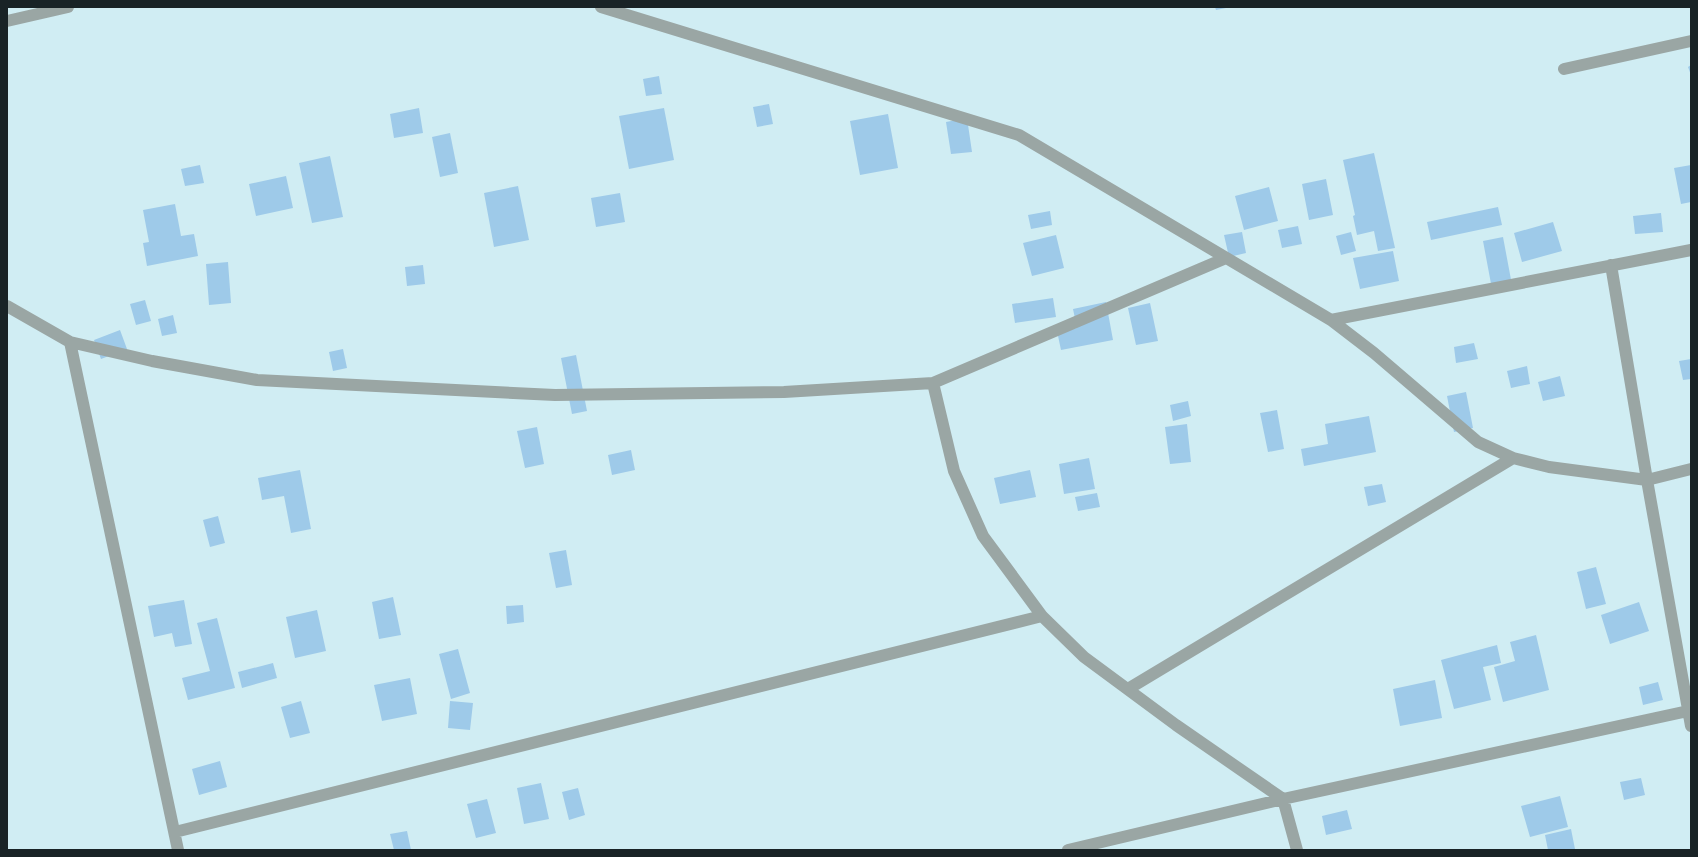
<svg xmlns="http://www.w3.org/2000/svg" width="1698" height="857" viewBox="0 0 1698 857" font-family="'Nunito Sans',sans-serif">
	<style>
		.building { fill: #9ecae9 }
		.lines { fill: none; stroke-linecap: round; stroke-linejoin: round }
		.minor { stroke: #9aa6a4; stroke-width: 12 }
		.tertiary { stroke: #9aa6a4; stroke-width: 12 }
	</style>
	<rect width="100%" height="100%" fill="#d0edf3"/>
	<path class="building" d="M1215 7H1226V8L1216 10Z
		M1691 65V75L1688 67Z
		M659 76 662 94 646 96 643 79Z
		M769 104 773 124 757 127 753 107Z
		M419 108 423 133 394 138 390 114Z
		M664 108 674 160 629 169 619 116Z
		M888 114 898 168 860 175 850 121Z
		M967 118 972 152 951 154 946 122Z
		M450 133 458 173 440 177 432 137Z
		M1374 153 1395 248 1378 251 1374 231 1357 235 1353 216 1355 215 1343 160Z
		M330 156 343 217 312 223 299 163Z
		M200 165 204 183 185 186 181 169Z
		M1691 165V202L1681 204 1674 168Z
		M286 176 293 208 256 216 249 184Z
		M1326 179 1333 215 1309 220 1302 184Z
		M518 186 529 240 494 247 484 193Z
		M1269 187 1278 221 1244 230 1235 196Z
		M620 193 625 222 596 227 591 198Z
		M175 204 181 236 194 234 198 256 147 266 143 243 149 242 143 210Z
		M1498 207 1502 225 1431 240 1427 222Z
		M1050 211 1052 225 1031 229 1028 215Z
		M1661 213 1663 232 1635 234 1633 216Z
		M1553 222 1562 251 1522 262 1514 233Z
		M1298 226 1302 244 1282 248 1278 230Z
		M1242 232 1246 253 1229 257 1224 235Z
		M1351 232 1356 251 1341 255 1336 236Z
		M1056 235 1064 268 1032 276 1023 243Z
		M1503 237 1512 285 1492 289 1483 241Z
		M1393 251 1399 281 1360 289 1353 258Z
		M228 262 231 303 209 305 206 264Z
		M423 265 425 284 407 286 405 267Z
		M1053 298 1056 317 1015 323 1012 304Z
		M145 300 151 321 136 325 130 304Z
		M1106 302 1113 340 1061 350 1057 331 1077 328 1073 309Z
		M1150 303 1158 341 1136 345 1128 308Z
		M173 315 177 333 162 336 158 319Z
		M120 330 127 349 101 359 94 340Z
		M1474 343 1478 359 1456 363 1454 347Z
		M343 349 347 368 333 371 329 352Z
		M576 355 587 411 572 414 561 358Z
		M1691 359V379L1683 380 1679 361Z
		M1527 366 1530 384 1511 388 1507 371Z
		M1560 376 1565 396 1543 401 1538 382Z
		M1466 392 1473 428 1454 432 1447 396Z
		M1188 401 1191 416 1173 421 1170 405Z
		M1277 410 1284 449 1268 452 1260 413Z
		M1369 416 1376 452 1304 466 1301 449 1328 444 1325 424Z
		M1187 424 1191 462 1170 464 1165 427Z
		M537 427 544 464 525 468 517 431Z
		M631 450 635 470 612 475 608 455Z
		M1089 458 1095 489 1064 494 1059 464Z
		M300 470 311 529 291 533 284 496 262 500 258 478Z
		M1030 470 1036 497 1000 504 994 478Z
		M1382 484 1386 502 1368 506 1364 487Z
		M1097 493 1100 507 1078 511 1075 497Z
		M218 516 225 543 210 547 203 520Z
		M566 550 572 585 556 588 549 553Z
		M1596 567 1606 604 1586 609 1577 572Z
		M393 597 401 635 379 639 372 602Z
		M184 600 192 644 175 647 172 633 154 637 148 606Z
		M1639 602 1649 631 1610 644 1601 615Z
		M523 605 524 622 507 624 506 606Z
		M317 610 326 651 295 658 286 617Z
		M217 618 235 688 188 700 182 678 210 671 197 623Z
		M1536 635 1549 690 1503 702 1494 667 1515 661 1510 642Z
		M1497 645 1501 663 1483 667 1491 700 1454 709 1441 660Z
		M458 649 470 693 451 699 439 654Z
		M273 663 277 678 242 688 238 672Z
		M410 678 417 714 382 721 374 685Z
		M1435 680 1442 718 1400 726 1393 689Z
		M1658 682 1663 700 1643 705 1639 687Z
		M301 701 310 733 290 738 281 707Z
		M450 701 473 703 470 730 448 728Z
		M220 761 227 787 199 795 192 769Z
		M1641 778 1645 795 1624 800 1620 782Z
		M541 783 549 819 524 824 517 788Z
		M578 788 585 815 569 820 562 792Z
		M1560 796 1568 827 1530 837 1521 806Z
		M487 799 496 833 476 838 467 804Z
		M1347 810 1352 829 1326 835 1322 816Z
		M1571 829 1575 849 1548 850 1545 835Z
		M407 831 411 850H394L390 834Z"/>
	<g class="lines">
		<path class="minor" d="M601 7 1019 135 1331 320 1374 353 1478 442 1513 458 1549 467 1647 480 1691 469
			M1564 69 1691 41
			M1611 265 1647 480 1691 726
			M7 306 70 342 152 361 257 380 555 395 784 392 933 383 954 471 983 536 1042 616 1084 657 1176 725 1283 799 1297 850
			M1331 320 1691 250
			M70 342 178 850
			M933 383 1226 258
			M1128 689 1513 458
			M175 832 1042 616
			M1068 850 1283 799 1688 711"/>
		<path class="tertiary" d="M7 21 68 7"/>
	</g>
	<rect width="1698" height="857" fill="none" stroke="#192326" stroke-width="16"/>
</svg>
